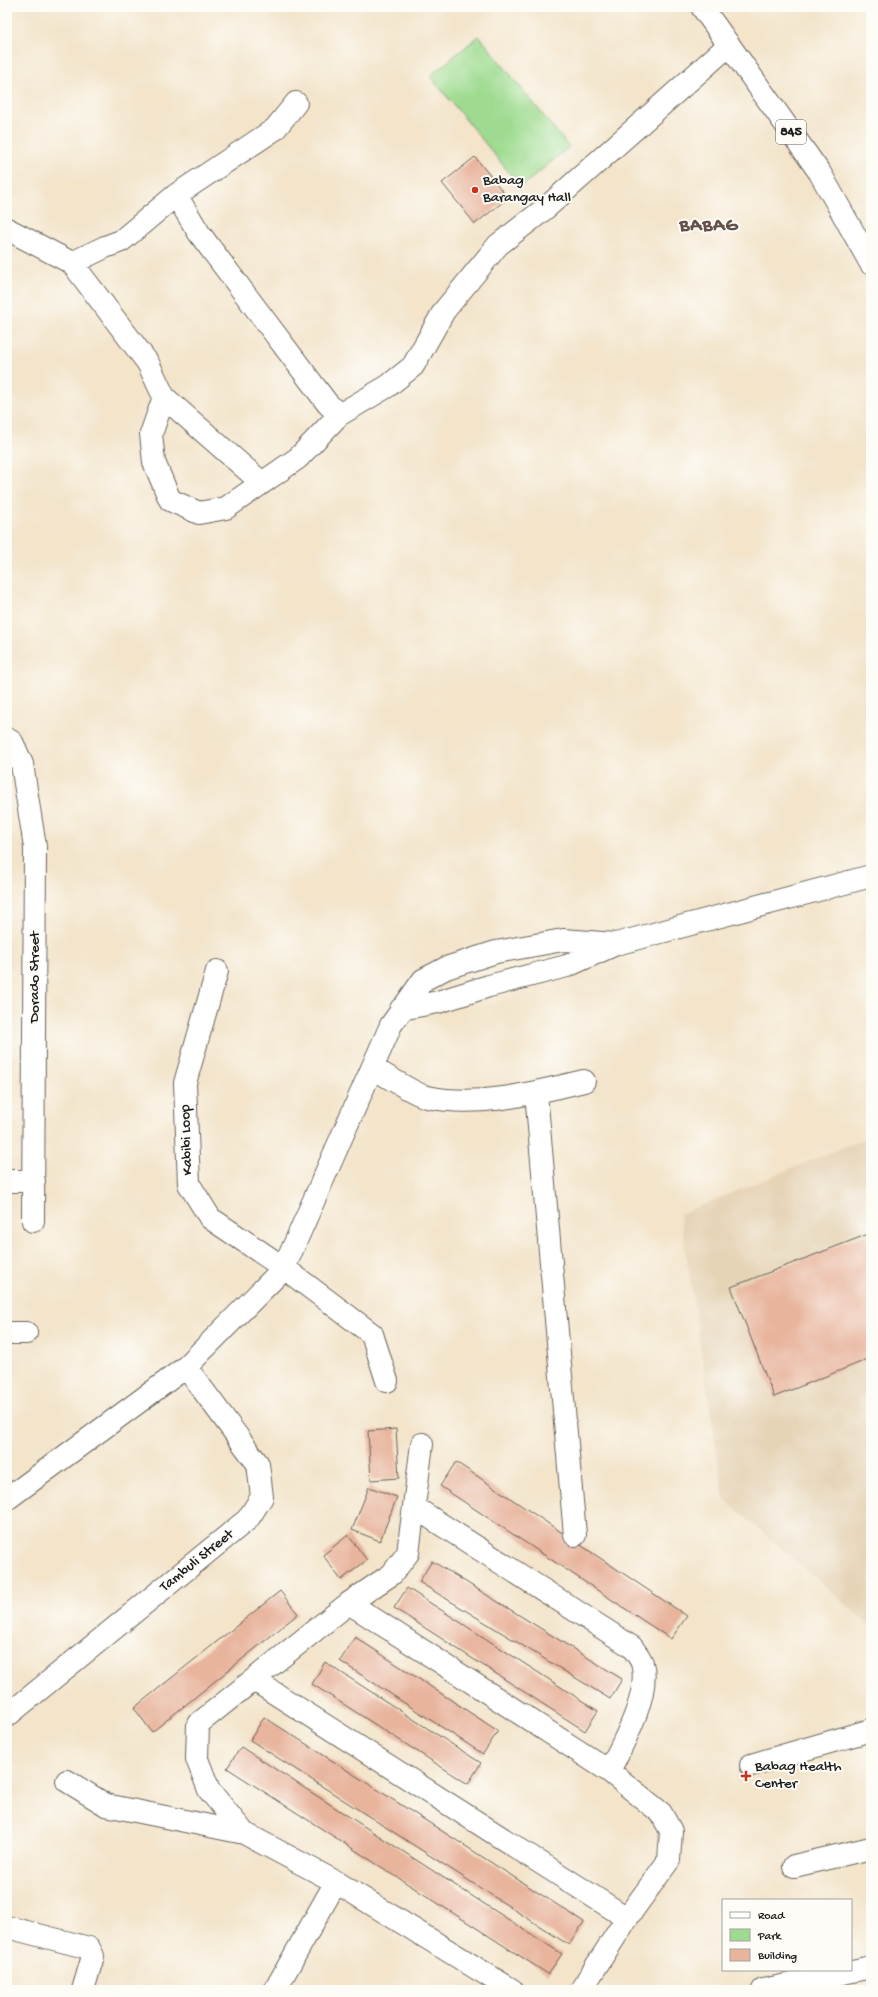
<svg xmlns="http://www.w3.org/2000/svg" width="878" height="1997" viewBox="0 0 878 1997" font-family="'Gochi Hand',sans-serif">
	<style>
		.built { fill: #e6d4b7 }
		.green { fill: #9edb90; stroke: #5d7c56 }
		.building { fill: #e8b49c }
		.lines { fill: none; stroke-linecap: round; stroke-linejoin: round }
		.minor-casing { stroke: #676259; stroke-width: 24 }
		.major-casing { stroke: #676259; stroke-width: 24 }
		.minor { stroke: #fff; stroke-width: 22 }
		.major { stroke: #fff; stroke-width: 22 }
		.poi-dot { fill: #c8321e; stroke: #fdfcf7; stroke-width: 1.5 }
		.labels { text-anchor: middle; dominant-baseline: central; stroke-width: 4; stroke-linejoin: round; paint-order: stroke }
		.shield { fill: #fdfcf7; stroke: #605f5e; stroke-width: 1 }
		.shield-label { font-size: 14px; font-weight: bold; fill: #1c1c1c }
		.poi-label { font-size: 15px; fill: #1c1c1c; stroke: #fdfcf7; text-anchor: start }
		.street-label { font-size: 15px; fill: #1c1c1c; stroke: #fdfcf7 }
		.district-label { font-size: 19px; font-weight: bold; letter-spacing: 1px; fill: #635149; stroke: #fdfcf7 }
	</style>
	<rect width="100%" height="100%" fill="#fdfcf7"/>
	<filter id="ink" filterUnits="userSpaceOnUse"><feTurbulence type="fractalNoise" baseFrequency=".025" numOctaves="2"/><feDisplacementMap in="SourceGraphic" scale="8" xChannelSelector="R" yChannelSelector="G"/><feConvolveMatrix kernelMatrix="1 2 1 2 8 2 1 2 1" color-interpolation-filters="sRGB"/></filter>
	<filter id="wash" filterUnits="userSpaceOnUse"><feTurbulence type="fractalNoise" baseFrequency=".012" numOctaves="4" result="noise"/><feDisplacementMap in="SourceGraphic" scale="16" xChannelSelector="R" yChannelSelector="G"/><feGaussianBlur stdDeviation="0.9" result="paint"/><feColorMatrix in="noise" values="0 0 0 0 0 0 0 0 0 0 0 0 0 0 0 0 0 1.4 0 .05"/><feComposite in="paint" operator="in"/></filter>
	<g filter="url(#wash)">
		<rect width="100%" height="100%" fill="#f3e4ca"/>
		<path class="built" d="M871 1136V1626L724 1499 680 1214Z"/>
		<path class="green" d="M479 36 569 147 521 187 430 76Z"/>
		<g id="blocks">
			<path class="building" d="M475 157 508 198 475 224 442 183Z
				M871 1233V1358L774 1397 731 1287Z
				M396 1429 399 1478 371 1480 368 1431Z
				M456 1462 687 1616 671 1639 440 1486Z
				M369 1487 397 1497 380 1541 352 1530Z
				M348 1535 367 1560 341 1580 323 1555Z
				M432 1561 622 1679 610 1699 419 1582Z
				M407 1588 598 1711 585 1731 394 1608Z
				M280 1591 298 1614 152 1732 134 1708Z
				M355 1637 498 1731 483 1754 340 1661Z
				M325 1662 481 1763 468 1784 312 1684Z
				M264 1717 584 1922 569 1945 250 1740Z
				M241 1747 562 1954 548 1974 227 1768Z"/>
		</g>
	</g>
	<g filter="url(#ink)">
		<use href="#blocks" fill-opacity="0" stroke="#676259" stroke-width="1"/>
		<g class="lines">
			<defs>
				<path id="minor" d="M176 195 199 233 327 403 339 415 388 386 413 366 444 311 498 245 547 207 729 45
					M7 229 72 263 105 247 121 241 176 195 275 129 296 103
					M72 263 148 363 164 397 262 483
					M164 397 151 434 154 462 170 500 199 513 226 508 298 458 339 415
					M7 739 12 742 22 764 35 847 33 1221
					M217 971 185 1083 189 1184 210 1218 284 1268 372 1334 387 1381
					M401 1009 438 1002 489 986 567 966 616 944 871 876
					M373 1068C385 1075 416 1095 427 1097 479 1108 533 1093 584 1081
					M536 1093 575 1535
					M7 1181H34
					M7 1333H26
					M422 1444 408 1553 392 1574 349 1603 198 1724 197 1759 209 1790 244 1833 336 1882 512 1990
					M7 1499 186 1367 284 1268 391 1025 423 980 446 968 496 952 563 940 616 944
					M414 1507 632 1647C635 1652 640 1657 642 1663 651 1694 623 1743 609 1771
					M349 1603 609 1771 661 1813 671 1831 669 1860 627 1918 581 1990
					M254 1680 627 1918
					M7 1716 248 1519 262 1497 258 1464 186 1367
					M751 1765 871 1730
					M67 1781 106 1805 244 1833
					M794 1866 871 1848
					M7 1927 89 1948 93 1956 83 1990
					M275 1990 336 1882
					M763 1990 871 1967"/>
				<path id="major" d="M702 7 820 173 871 264"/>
			</defs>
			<use href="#minor" class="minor-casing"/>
			<use href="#major" class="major-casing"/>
			<use href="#minor" class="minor"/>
			<use href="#major" class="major"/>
		</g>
	</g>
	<g class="poi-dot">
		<circle cx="475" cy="190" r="4"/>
		<path d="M744 1770h4v4h4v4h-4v4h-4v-4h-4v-4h4z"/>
	</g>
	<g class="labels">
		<rect class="shield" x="776" y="120" width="30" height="24" rx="3"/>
		<g class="shield-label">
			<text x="791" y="132">845</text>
		</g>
		<g class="poi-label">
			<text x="483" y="181">Babag<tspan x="483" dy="17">Barangay Hall</tspan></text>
			<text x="755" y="1767">Babag Health<tspan x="755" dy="17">Center</tspan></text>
		</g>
		<g class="street-label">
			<text transform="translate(35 977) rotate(-90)">Dorado Street</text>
			<text transform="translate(187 1140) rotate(-92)">Kabibi Loop</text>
			<text transform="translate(197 1561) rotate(-39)">Tambuli Street</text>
		</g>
		<g class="district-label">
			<text x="709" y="226">BABAG</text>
		</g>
	</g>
	<rect width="878" height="1997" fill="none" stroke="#fdfcf7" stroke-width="24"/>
	<rect x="722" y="1899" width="130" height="72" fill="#fdfcf7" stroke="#a3a29f"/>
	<rect x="730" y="1912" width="20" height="6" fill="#ffffff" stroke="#a3a29f"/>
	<text x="758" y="1919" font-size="12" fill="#1c1c1c">Road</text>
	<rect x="730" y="1929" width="20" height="12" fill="#9edb90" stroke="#a3a29f"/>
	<text x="758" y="1939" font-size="12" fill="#1c1c1c">Park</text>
	<rect x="730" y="1949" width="20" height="12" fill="#e8b49c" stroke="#a3a29f"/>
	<text x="758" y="1959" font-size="12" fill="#1c1c1c">Building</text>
</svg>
